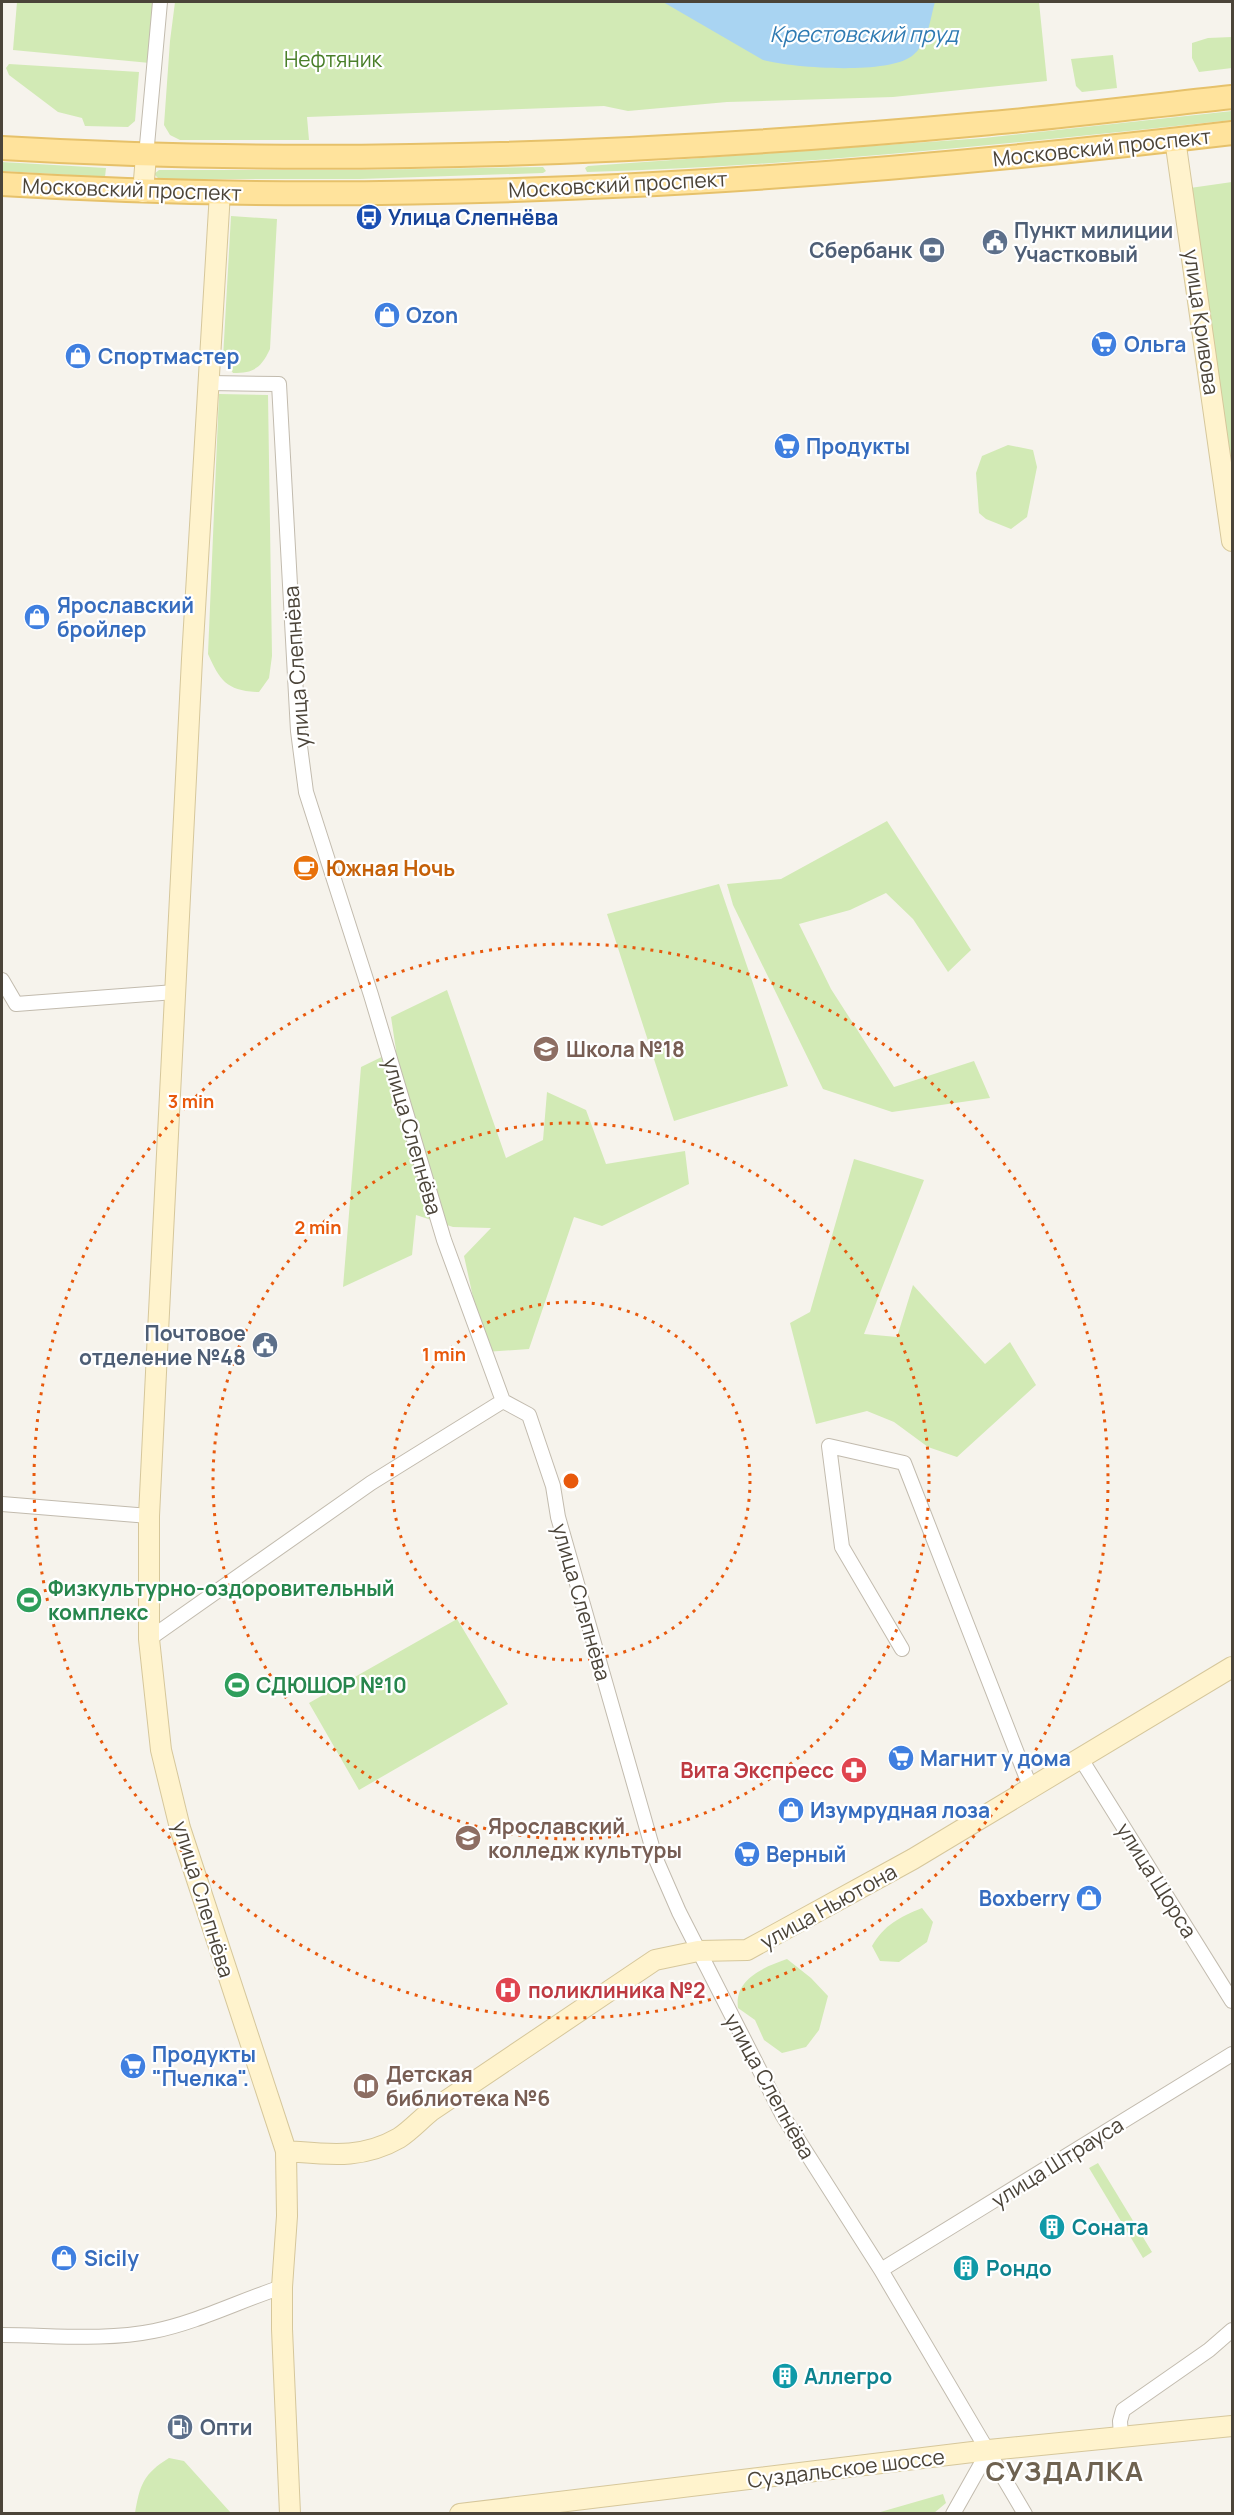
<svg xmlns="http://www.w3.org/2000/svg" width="1234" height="2515" viewBox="0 0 1234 2515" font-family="Manrope,sans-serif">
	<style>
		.green { fill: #d2eab5 }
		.water { fill: #a9d4f2 }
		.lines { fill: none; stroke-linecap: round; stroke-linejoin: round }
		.street-casing { stroke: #c2bbae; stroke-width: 16 }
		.secondary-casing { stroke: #d6c79b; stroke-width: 22 }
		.primary-casing { stroke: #e6c16a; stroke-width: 26 }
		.street { stroke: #fff; stroke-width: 14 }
		.secondary { stroke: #fff3cd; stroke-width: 20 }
		.primary { stroke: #ffe39c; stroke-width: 22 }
		.ring { fill: none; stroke: #e8590c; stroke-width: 3; stroke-dasharray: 3 6 }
		.labels { text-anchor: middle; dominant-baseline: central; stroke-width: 4.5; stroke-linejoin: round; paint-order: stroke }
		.park-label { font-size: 21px; fill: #4a7f2a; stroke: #fff }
		.street-label { font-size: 21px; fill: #4b4439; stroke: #fff }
		.transit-label { font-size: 21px; font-weight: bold; fill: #164399; stroke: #fff; text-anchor: start }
		.service-label { font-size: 21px; font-weight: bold; fill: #4e5e75; stroke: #fff; text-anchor: start }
		.shop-label { font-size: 21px; font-weight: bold; fill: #366cbe; stroke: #fff; text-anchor: start }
		.food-label { font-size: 21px; font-weight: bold; fill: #c56008; stroke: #fff; text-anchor: start }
		.education-label { font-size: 21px; font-weight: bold; fill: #785e54; stroke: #fff; text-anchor: start }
		.leisure-label { font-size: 21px; font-weight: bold; fill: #27864d; stroke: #fff; text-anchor: start }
		.health-label { font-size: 21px; font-weight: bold; fill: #be3a42; stroke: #fff; text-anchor: end }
		.culture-label { font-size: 21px; font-weight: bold; fill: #0d838f; stroke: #fff; text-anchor: start }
		.water-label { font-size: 22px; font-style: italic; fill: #2e7ab2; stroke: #fff }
		.district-label { font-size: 27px; font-weight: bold; letter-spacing: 1.5px; fill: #6e6250; stroke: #fff }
		.centre { fill: #e8590c; stroke: #fff; stroke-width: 3 }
		.ring-label { font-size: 18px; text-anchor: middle; font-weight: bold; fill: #e8590c; stroke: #fff; stroke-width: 4.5; stroke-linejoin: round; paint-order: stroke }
	</style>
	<rect width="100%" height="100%" fill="#f6f3ec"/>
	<path class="green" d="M17 2H155L150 63 13 50Z
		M175 2H1039L1047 81 893 97 727 102 628 111 604 106 307 117 309 140H180L170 135 164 125 170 41Z
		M1232 37V68L1199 72 1192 58V43L1208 38Z
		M1113 55 1117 88 1082 92 1076 86 1071 59Z
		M9 64 139 72 135 121 128 127 85 126 82 118 58 112 9 75 6 68Z
		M1232 111V120C1018 143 803 166 587 172L585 168 588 166 984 138Z
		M2 162 106 168 105 177 2 171Z
		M543 167 546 171 543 173 360 179H159L154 174 159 170H360Z
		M1232 182V471L1190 188Z
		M231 216 277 219 270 349C261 368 254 373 233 373L223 358Z
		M219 394 268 395 272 656 269 678 259 692C227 691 220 681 208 654Z
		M1008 445 1033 450 1037 467 1027 517 1011 529 986 519 979 513 976 473 982 456Z
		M887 821 971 950 948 972 913 919 886 893 850 910 799 924 831 989 894 1087 974 1061 990 1098 892 1112 823 1089 733 905 727 884 781 879Z
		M719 884 788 1086 674 1121 607 914Z
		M447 990 506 1158 543 1140 547 1092 586 1110 606 1164 685 1151 689 1184 602 1226 574 1217 529 1349 485 1352 464 1256 491 1228 453 1227 416 1215 412 1255 343 1287 361 1067 396 1050 391 1017Z
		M854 1159 924 1180 864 1334 897 1337 913 1285 985 1364 1010 1342 1036 1385 957 1457 928 1447 894 1422 867 1411 816 1424 790 1323 810 1312Z
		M457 1619 508 1704 359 1790 309 1703Z
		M922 1908 933 1922 927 1942 899 1962 880 1961 872 1946C884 1925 900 1917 922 1908Z
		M787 1959 811 1978 828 1996 819 2030 806 2047 782 2053 764 2040 755 2020 738 2008C734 1979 764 1967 787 1959Z
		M1098 2163 1152 2252 1143 2258 1089 2168Z
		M169 2458 184 2461 231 2513H135C140 2485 143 2474 169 2458Z
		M943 2494 946 2503 934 2513H877Z"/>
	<path class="water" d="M663 2H935C930 19 928 44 912 56 887 75 793 68 763 60Z"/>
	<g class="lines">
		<defs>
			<path id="street" d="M146 156 160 2
				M209 383 279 384 298 731 306 792 371 995 444 1240 503 1401 529 1415 553 1486 558 1517 655 1857 679 1912 783 2116 881 2270 1025 2514
				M2 980 16 1004 175 992
				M2 1504 149 1516
				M149 1639 371 1483 503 1401
				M902 1649 842 1547 829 1446 904 1463 1031 1789
				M1081 1759 1232 2001
				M881 2270 1232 2054
				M2 2335C52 2335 105 2341 154 2331 198 2322 239 2301 282 2287
				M1121 2437 1120 2421 1123 2410 1209 2350 1232 2330
				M953 2514 989 2450"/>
			<path id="secondary" d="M1175 139 1232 541
				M143 192 146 156
				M220 192 192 659 157 1352 149 1516V1639L161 1750 180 1828 286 2151 287 2216 282 2287V2329L290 2514
				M286 2151C327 2154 361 2160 399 2138 410 2131 421 2119 431 2111L655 1960 698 1951 747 1950 913 1859 1232 1667
				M460 2514 989 2450 1232 2426"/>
			<path id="primary" d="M2 148C327 167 655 154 980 124 1064 117 1148 106 1232 97
				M2 184C410 209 827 181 1232 133"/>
		</defs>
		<use href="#street" class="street-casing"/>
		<use href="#secondary" class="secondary-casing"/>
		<use href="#primary" class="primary-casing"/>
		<use href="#street" class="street"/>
		<use href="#secondary" class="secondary"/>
		<use href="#primary" class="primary"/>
	</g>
	<g class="ring">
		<circle cx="571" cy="1481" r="179"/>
		<circle cx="571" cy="1481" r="358"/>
		<circle cx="571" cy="1481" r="537"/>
	</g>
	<defs>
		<symbol id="bus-disc" viewBox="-11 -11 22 22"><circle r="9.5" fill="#1a4fb4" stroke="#fff"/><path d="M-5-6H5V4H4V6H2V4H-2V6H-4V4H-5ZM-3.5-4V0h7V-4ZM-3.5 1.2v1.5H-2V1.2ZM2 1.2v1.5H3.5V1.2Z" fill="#fff"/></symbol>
		<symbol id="civic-disc" viewBox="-11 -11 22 22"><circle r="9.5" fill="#5c6f8a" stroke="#fff"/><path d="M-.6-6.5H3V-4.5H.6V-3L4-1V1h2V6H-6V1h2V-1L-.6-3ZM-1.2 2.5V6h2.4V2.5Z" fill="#fff"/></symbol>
		<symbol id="bank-disc" viewBox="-11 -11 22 22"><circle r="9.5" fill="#5c6f8a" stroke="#fff"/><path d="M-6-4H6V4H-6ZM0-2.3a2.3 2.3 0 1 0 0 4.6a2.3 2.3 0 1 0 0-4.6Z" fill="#fff"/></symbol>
		<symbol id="shop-disc" viewBox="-11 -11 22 22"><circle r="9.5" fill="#3f7fe0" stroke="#fff"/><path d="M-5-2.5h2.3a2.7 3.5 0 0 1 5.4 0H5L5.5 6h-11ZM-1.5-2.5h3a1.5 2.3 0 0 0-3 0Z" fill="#fff"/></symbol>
		<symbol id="supermarket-disc" viewBox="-11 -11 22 22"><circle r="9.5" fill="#3f7fe0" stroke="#fff"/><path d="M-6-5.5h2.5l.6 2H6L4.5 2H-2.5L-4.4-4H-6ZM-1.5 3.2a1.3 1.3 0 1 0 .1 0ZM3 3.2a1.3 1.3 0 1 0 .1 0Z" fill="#fff"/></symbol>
		<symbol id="cafe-disc" viewBox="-11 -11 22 22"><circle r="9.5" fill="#e8710a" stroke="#fff"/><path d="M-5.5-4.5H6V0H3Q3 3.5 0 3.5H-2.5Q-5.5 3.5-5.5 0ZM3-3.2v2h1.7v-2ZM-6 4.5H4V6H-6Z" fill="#fff"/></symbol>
		<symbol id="school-disc" viewBox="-11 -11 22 22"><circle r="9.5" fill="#8d6e63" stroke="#fff"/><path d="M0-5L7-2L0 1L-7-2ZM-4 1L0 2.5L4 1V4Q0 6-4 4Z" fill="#fff"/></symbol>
		<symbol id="stadium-disc" viewBox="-11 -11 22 22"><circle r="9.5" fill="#2e9e5b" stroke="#fff"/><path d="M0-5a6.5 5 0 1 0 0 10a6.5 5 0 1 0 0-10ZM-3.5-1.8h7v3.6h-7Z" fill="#fff"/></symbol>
		<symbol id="pharmacy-disc" viewBox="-11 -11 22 22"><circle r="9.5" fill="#e0444e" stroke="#fff"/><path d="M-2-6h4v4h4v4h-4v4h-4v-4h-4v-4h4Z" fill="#fff"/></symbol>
		<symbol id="university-disc" viewBox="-11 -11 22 22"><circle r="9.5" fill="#8d6e63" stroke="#fff"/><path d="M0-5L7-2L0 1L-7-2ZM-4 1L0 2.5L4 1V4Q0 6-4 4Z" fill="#fff"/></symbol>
		<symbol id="hospital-disc" viewBox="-11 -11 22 22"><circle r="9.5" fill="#e0444e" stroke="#fff"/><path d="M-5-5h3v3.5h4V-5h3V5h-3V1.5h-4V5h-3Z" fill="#fff"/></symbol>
		<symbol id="library-disc" viewBox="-11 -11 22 22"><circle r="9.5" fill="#8d6e63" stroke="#fff"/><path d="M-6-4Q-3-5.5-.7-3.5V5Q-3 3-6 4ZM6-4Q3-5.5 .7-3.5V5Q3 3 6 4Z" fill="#fff"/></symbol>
		<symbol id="building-disc" viewBox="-11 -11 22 22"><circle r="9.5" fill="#0f9aa8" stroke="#fff"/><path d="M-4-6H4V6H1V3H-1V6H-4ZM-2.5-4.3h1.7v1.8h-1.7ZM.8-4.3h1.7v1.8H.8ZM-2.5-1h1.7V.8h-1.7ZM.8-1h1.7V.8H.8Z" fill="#fff"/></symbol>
		<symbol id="fuel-disc" viewBox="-11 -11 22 22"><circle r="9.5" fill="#5c6f8a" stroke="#fff"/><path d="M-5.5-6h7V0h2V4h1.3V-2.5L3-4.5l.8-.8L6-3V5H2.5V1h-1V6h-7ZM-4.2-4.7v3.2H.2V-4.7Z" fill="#fff"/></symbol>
	</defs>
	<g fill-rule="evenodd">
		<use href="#bus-disc" x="354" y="202" width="30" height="30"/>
		<use href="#civic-disc" x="980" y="227" width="30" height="30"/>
		<use href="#bank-disc" x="917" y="235" width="30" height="30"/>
		<use href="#shop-disc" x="372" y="300" width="30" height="30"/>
		<use href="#supermarket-disc" x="1089" y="329" width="30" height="30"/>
		<use href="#shop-disc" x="63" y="341" width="30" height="30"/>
		<use href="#supermarket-disc" x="772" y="431" width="30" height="30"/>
		<use href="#shop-disc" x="22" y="602" width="30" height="30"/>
		<use href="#cafe-disc" x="291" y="853" width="30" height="30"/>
		<use href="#school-disc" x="531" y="1034" width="30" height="30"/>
		<use href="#civic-disc" x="250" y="1330" width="30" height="30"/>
		<use href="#stadium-disc" x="14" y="1585" width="30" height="30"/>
		<use href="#stadium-disc" x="222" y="1670" width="30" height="30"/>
		<use href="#supermarket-disc" x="886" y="1743" width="30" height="30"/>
		<use href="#pharmacy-disc" x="839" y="1755" width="30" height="30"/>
		<use href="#shop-disc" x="776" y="1795" width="30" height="30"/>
		<use href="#university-disc" x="453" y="1823" width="30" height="30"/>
		<use href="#supermarket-disc" x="732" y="1839" width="30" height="30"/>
		<use href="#shop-disc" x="1074" y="1883" width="30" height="30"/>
		<use href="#hospital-disc" x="493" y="1975" width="30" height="30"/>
		<use href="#supermarket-disc" x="118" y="2051" width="30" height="30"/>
		<use href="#library-disc" x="351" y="2071" width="30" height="30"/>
		<use href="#building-disc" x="1037" y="2212" width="30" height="30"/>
		<use href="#shop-disc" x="49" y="2243" width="30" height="30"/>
		<use href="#building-disc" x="951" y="2253" width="30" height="30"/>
		<use href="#building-disc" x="770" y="2361" width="30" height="30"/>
		<use href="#fuel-disc" x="165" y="2412" width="30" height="30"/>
	</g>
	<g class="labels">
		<g class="park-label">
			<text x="333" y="59">Нефтяник</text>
		</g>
		<g class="street-label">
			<text transform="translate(1102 147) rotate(-6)">Московский проспект</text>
			<text transform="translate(618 184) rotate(-3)">Московский проспект</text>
			<text transform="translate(132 189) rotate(2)">Московский проспект</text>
			<text transform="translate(1202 322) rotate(82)">улица Кривова</text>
			<text transform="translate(296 667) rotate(-94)">улица Слепнёва</text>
			<text transform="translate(413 1136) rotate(74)">улица Слепнёва</text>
			<text transform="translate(582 1602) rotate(74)">улица Слепнёва</text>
			<text transform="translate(1157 1880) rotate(58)">улица Щорса</text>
			<text transform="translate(204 1899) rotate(73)">улица Слепнёва</text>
			<text transform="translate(828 1906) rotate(-29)">улица Ньютона</text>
			<text transform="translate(770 2086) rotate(61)">улица Слепнёва</text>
			<text transform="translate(1057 2162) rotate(-32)">улица Штрауса</text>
			<text transform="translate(846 2468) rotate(-7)">Суздальское шоссе</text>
		</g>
		<g class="transit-label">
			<text x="388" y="217">Улица Слепнёва</text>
		</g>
		<g class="service-label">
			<text x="1014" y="230">Пункт милиции<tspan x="1014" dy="24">Участковый</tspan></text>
			<text x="912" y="250" text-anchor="end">Сбербанк</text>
			<text x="246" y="1333" text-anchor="end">Почтовое<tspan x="246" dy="24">отделение №48</tspan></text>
			<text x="200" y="2427">Опти</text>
		</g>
		<g class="shop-label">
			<text x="406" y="315">Ozon</text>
			<text x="1124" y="344">Ольга</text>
			<text x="98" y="356">Спортмастер</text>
			<text x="806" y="446">Продукты</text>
			<text x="57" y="605">Ярославский<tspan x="57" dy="24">бройлер</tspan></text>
			<text x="920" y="1758">Магнит у дома</text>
			<text x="810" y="1810">Изумрудная лоза</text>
			<text x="766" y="1854">Верный</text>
			<text x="1070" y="1898" text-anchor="end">Boxberry</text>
			<text x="152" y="2054">Продукты<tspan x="152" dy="24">"Пчелка".</tspan></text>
			<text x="84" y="2258">Sicily</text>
		</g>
		<g class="food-label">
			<text x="326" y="868">Южная Ночь</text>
		</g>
		<g class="education-label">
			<text x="566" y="1049">Школа №18</text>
			<text x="488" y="1826">Ярославский<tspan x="488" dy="24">колледж культуры</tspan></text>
			<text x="386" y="2074">Детская<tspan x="386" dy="24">библиотека №6</tspan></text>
		</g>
		<g class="leisure-label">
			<text x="48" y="1588">Физкультурно-оздоровительный<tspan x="48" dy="24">комплекс</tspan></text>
			<text x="256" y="1685">СДЮШОР №10</text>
		</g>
		<g class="health-label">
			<text x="834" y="1770">Вита Экспресс</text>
			<text x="528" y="1990" text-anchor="start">поликлиника №2</text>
		</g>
		<g class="culture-label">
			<text x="1072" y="2227">Соната</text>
			<text x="986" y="2268">Рондо</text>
			<text x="804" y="2376">Аллегро</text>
		</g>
		<g class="water-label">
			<text x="864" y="34">Крестовский пруд</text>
		</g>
		<g class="district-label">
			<text x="1065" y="2470">СУЗДАЛКА</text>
		</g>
	</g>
	<circle cx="571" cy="1481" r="9" class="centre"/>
	<g class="ring-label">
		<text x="191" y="1108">3 min</text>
		<text x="318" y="1234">2 min</text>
		<text x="444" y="1361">1 min</text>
	</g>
	<rect width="1234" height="2515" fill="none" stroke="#4b4439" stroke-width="6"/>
</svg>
